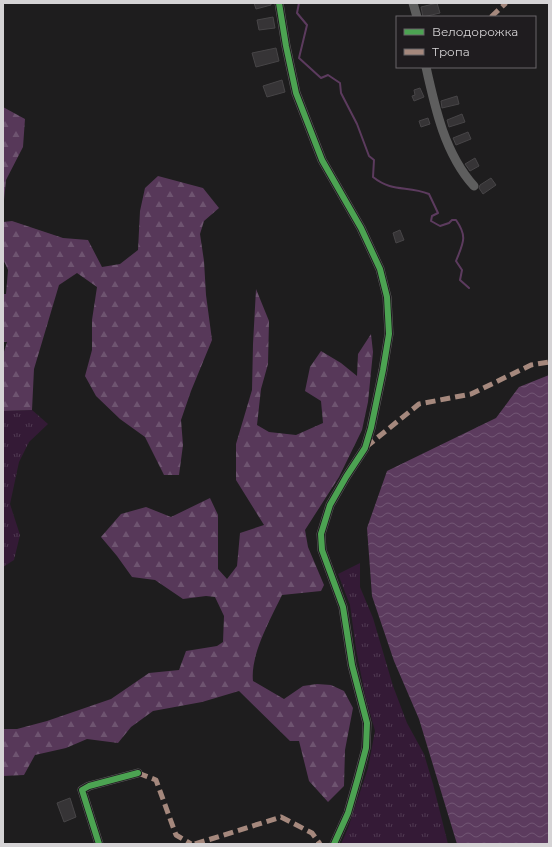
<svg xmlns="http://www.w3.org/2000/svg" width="552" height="847" viewBox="0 0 552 847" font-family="Montserrat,sans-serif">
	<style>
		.grass { fill: url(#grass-tufts) }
		.forest { fill: url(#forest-firs) }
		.water { fill: url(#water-waves) }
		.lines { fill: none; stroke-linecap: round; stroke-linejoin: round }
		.stream { stroke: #5c3b5e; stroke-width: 2 }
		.building { fill: #363436; stroke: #474547 }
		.minor { stroke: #5e5e5e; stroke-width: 9 }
		.quiet { stroke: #a5887d; stroke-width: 5; stroke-dasharray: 10 5; stroke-linecap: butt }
		.cycleway-casing { stroke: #1f1c1f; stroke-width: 8 }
		.cycleway { stroke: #4ca352; stroke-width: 6 }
	</style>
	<defs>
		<pattern id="grass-tufts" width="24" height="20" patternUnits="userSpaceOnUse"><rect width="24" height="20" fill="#341a36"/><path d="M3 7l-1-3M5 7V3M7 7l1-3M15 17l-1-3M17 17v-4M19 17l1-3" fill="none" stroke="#503a52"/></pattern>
		<pattern id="forest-firs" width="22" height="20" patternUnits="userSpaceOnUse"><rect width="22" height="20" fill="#573859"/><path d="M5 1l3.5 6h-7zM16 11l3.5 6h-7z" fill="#6e5470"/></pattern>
		<pattern id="water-waves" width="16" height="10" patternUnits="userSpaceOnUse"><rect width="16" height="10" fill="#5c3b5e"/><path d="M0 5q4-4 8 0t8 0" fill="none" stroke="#725674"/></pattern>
	</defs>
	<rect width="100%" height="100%" fill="#1e1d1e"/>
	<path class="grass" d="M32 410 48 424 29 442 19 462 10 504 20 535 14 560 3 567V411Z
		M360 563V587L373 618 393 686 407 723 424 754 433 784 448 844H341L348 828 368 768 375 731 365 695 356 649 350 605 338 574Z"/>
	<path class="forest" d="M3 107 25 119 23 147 6 180 3 210Z
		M158 176 203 188 219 208 204 221 200 234 204 261 206 295 212 340 191 391 181 420 183 445 179 475H164L145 437 120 419 96 396 85 376 92 350V320L97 287 77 273 59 285 34 369 32 410 3 411V355L7 342H3V294H6L8 270 3 259V222L12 221 63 238 88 240 102 267 120 264 138 250 140 211 145 188Z
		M256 289 269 321 268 364 261 389 257 425 269 432 296 435 323 423 321 401 305 391 310 367 321 351 341 363 357 376 358 354 371 334 373 352 368 402 362 430 339 477 305 530 308 547 324 585 321 591 282 595C271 618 250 655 253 681L284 699 303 686 317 684 331 685 344 691 353 708 345 750 344 786 328 802 309 781 299 741H290L239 691 202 702 153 711 131 727 118 743 87 739 66 748 35 755 24 775 3 776V729H17L47 721 111 699 149 673 179 670 186 651 217 646 223 642 224 616 215 597 206 596 183 599 155 580 132 577 117 556 101 537 121 514 146 507 171 517 210 498 218 515V569L227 579 237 566 240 533 264 525 236 480V444L252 390 253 344Z"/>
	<path class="water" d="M549 375V844H457L419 719 394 661 372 596 367 528 387 471 496 418 519 387Z"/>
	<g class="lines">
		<path class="stream" d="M299 3 297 13 307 25 299 58 321 78 328 75 340 83 341 93 357 124 369 156 374 160 373 177C393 193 407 185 429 194L438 213 432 216 431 221 440 226 449 223 452 220H456C468 237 463 243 456 261L462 270 460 280 469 288"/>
	</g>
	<path class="building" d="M254 3H271V5L256 9Z
		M437 3 440 13 423 17 421 7Z
		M273 17 275 28 259 30 257 20Z
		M276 48 279 61 256 67 252 53Z
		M282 80 285 92 267 97 263 86Z
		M420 88 424 97 414 101 412 96 415 95 414 90Z
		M457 96 459 104 442 108 441 101Z
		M462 114 465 122 449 127 447 120Z
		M428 118 430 124 421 127 419 121Z
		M468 132 471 139 456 145 453 138Z
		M475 158 479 166 470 171 465 164Z
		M491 178 496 185 483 194 479 188 480 185Z
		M400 230 404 240 396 243 393 233Z
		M70 798 76 817 64 822 57 803Z"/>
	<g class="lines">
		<path class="minor" d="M279 3 286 46 296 93 322 160 361 228 380 269 387 297 389 334 383 370 371 428 365 448 346 477 330 505 321 534 322 550 343 607 352 665 367 723 366 748 358 778 348 813 334 844
			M413 3 417 17
			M426 67C435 108 445 154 474 186
			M99 844 82 790 89 786 138 773"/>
		<path class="quiet" d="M491 17 506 3
			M366 447 419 404 471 394 531 365 549 362
			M138 773 156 780 176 835 191 844
			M195 844 281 817 312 833 320 844"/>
		<defs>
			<path id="cycleway" d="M279 3 286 46 296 93 322 160 361 228 380 269 387 297 389 334 383 370 371 428 365 448 346 477 330 505 321 534 322 550 343 607 352 665 367 723 366 748 358 778 348 813 334 844
				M99 844 82 790 89 786 138 773"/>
		</defs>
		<use href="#cycleway" class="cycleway-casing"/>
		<use href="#cycleway" class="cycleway"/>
	</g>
	<rect width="552" height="847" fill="none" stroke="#d5d3d5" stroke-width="8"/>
	<rect x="396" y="16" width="140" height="52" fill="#1f1c1f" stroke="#686568"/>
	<rect x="404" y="29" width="20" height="6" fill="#4ca352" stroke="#686568"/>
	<text x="432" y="36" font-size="12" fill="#d5d3d5">Велодорожка</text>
	<rect x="404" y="49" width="20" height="6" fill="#a5887d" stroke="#686568"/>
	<text x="432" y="56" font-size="12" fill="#d5d3d5">Тропа</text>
</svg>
